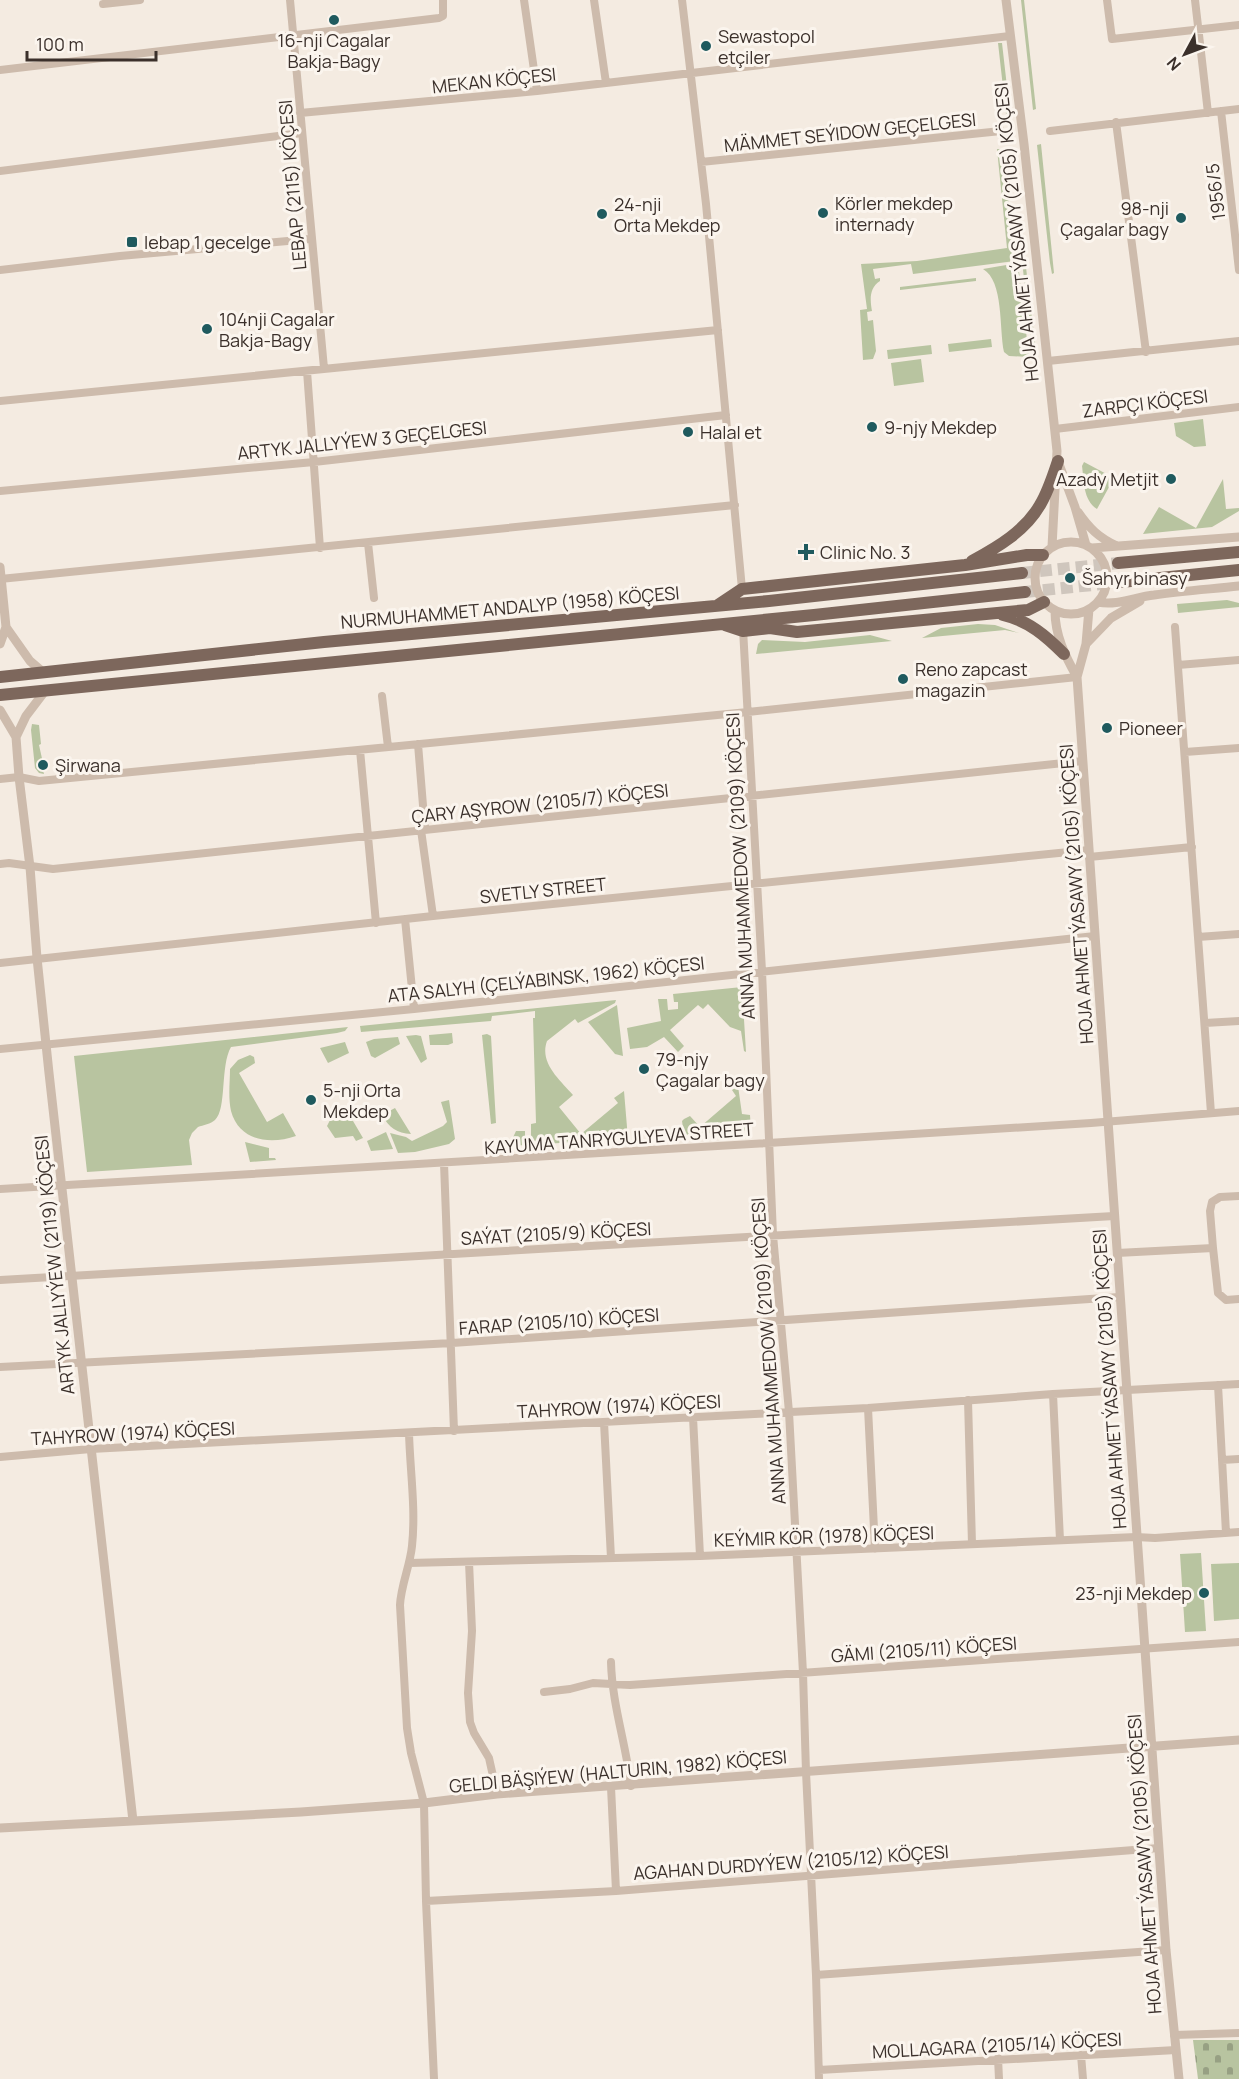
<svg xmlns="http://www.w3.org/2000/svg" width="1239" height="2079" viewBox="0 0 1239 2079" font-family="Manrope,sans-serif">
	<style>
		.green { fill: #b8c4a0 }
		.cemetery { fill: url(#cemetery-stones) }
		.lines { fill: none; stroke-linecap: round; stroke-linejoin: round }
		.primary-tunnel { stroke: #cfc6bd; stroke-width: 12; stroke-dasharray: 12 6; stroke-linecap: butt }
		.minor { stroke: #cdbbac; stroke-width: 8 }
		.tertiary { stroke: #cdbbac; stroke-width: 9 }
		.primary { stroke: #7d675c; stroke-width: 12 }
		.poi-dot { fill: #1f5a5e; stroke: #fbf5ee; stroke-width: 2 }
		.labels { text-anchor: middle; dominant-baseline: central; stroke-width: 6; stroke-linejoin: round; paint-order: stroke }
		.poi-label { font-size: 18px; fill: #3b302b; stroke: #fbf5ee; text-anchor: start }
		.street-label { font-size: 18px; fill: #3b302b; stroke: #fbf5ee }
	</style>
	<defs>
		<pattern id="cemetery-stones" width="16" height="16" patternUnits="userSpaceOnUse" patternTransform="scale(1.5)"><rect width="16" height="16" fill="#b8c4a0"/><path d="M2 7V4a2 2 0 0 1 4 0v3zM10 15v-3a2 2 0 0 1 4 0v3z" fill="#97a083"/></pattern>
	</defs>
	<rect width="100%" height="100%" fill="#f4ebe1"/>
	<path class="green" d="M1021 0H1024L1036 109 1033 110Z
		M998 43H1002L1010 113 1006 114Z
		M1041 144 1054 273 1052 274 1050 263 1037 145Z
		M997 149H1003L1015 261 913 274 911 264 873 269 875 279 880 278V281C869 288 870 300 872 311L867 312 868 321 873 320 876 351 873 359 863 360 860 310 867 309 861 264 917 261 1007 248Z
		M1018 223 1023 242 1035 343 1031 344Z
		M1018 263 1029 357 1009 356 1004 352C999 329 1004 281 983 269Z
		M976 278V281L900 290V287Z
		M991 339 992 347 949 352 948 344Z
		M931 345 932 354 888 359 887 350Z
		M921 359 924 382 894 386 891 363Z
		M1203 419 1206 446 1194 447 1176 436 1174 423Z
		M1084 462 1114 478 1097 509C1083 500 1084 481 1082 466Z
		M1223 479 1226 509 1239 508V511L1212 527 1143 534 1159 507 1196 528Z
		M1227 600 1239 603V607L1178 613 1177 604Z
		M978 624 995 625 1019 633 1005 630 922 638 941 628Z
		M870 635 892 641 756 654 758 644 762 640 805 642Z
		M32 724 39 725 41 744 39 745 43 763 41 764 44 774 39 773 35 768 31 730Z
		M742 987 746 1052 744 1051 741 1031 730 1027 708 1004 703 1009 698 1005 670 1030 684 1046 678 1052 664 1037 647 1047 630 1049 627 1028 661 1021 658 999H667L668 1010 678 1009V1002H674L673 994Z
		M616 1000 615 1003 578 1023 575 1019 547 1041C539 1063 560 1080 573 1095L559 1107 581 1134 618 1103 614 1098 624 1091 628 1139 509 1146 516 1131H525V1136H531V1124L536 1123 533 1018H535V1011L492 1016 491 1021 361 1032 360 1026Z
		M617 1005 623 1056 615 1054 588 1022Z
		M348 1027 345 1031 337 1033 231 1047C220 1066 227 1109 215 1120 211 1124 203 1125 198 1127L192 1133 189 1140 192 1165 87 1172 74 1056Z
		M452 1033 453 1043 448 1045H430L429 1035Z
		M487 1034 491 1036 496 1123 491 1124 482 1035Z
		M416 1035 421 1036 427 1059 421 1063 406 1036Z
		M398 1037 400 1044 375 1058 371 1056 366 1042 374 1039Z
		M345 1042 349 1053 328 1063 320 1048Z
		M250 1055 254 1057 255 1063 239 1073 267 1122 283 1113 296 1136C270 1145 239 1141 231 1111 228 1097 230 1082 230 1069L238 1060Z
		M738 1086 742 1114 750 1115 751 1130 684 1135 682 1121 684 1119 690 1116 700 1127 736 1096 732 1090Z
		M449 1100 455 1139 449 1144 415 1152 398 1153 390 1133 406 1137 412 1141 443 1126 447 1122 441 1102Z
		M395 1108 411 1134C397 1133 389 1128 382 1115Z
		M346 1109 363 1138 356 1141 353 1136 335 1138 327 1126 330 1120Z
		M386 1132 393 1149 371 1151 367 1141Z
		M245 1142 269 1148V1158H275L276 1160 250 1162Z
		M1201 1553 1206 1631 1185 1632 1180 1554Z
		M1239 1563V1619L1214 1621 1211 1564Z"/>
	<path class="cemetery" d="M1193 2040H1239V2079H1198Z"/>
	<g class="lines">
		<path class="primary-tunnel" d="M1022 573 1118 563
			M1025 592 1121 582"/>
		<path class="minor" d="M290 0 324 368
			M524 0 537 91
			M594 0 606 83
			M682 0 706 204 742 589
			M1107 0 1112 39 1239 25
			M1195 0 1208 113
			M103 4 140 0
			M0 70 439 18 443 16V0
			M1221 111 1239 270
			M300 113 537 91 1010 36
			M1116 122 1146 352
			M1050 131 1239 109
			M701 162 1001 131
			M0 171 302 133
			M0 270 120 256 310 239
			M1048 361 1239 341
			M307 371 320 548
			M0 401 718 330
			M1055 429 1239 407
			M0 491 314 462 726 415
			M368 543 374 598
			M0 579 735 505
			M1175 627 1211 1113
			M743 629 762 971 773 1235 789 1412 803 1673 806 1772 816 1975 819 2079
			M1178 665 1239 660
			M382 696 388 747
			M418 744 425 830
			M360 750 376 923
			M1185 752 1239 748
			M0 779 19 777 39 781 748 712 1077 677
			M421 830 433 916
			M1089 857 1192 847
			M0 864 9 863 53 869 1083 761
			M405 919 414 1009
			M1198 937 1239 934
			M0 963 433 916 1089 850
			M1205 1023 1239 1021
			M0 1049 414 1009 1095 936
			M444 1163 454 1431
			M0 1189 768 1143 1091 1123 1239 1111
			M1213 1248 1210 1211 1212 1202 1220 1197 1239 1196
			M1117 1253 1213 1248 1218 1293 1226 1300 1239 1299
			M0 1280 1114 1216
			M0 1367 452 1343 1119 1297
			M1218 1385 1226 1533
			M1053 1394 1060 1540
			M968 1400 972 1544
			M868 1408 875 1549
			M693 1417 700 1556
			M604 1422 611 1558
			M409 1433C410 1470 416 1509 412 1546 410 1566 401 1585 400 1605L407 1728 411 1753 424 1803 426 1901 434 2079
			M0 1457 91 1449 868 1408 1053 1394 1239 1384
			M1222 1460 1239 1459
			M469 1562 472 1631 468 1693 470 1722 474 1733 489 1758 497 1794
			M409 1563 700 1556 1136 1537 1155 1538 1239 1532
			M611 1662C612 1704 626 1744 631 1786
			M544 1692 570 1689 593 1683 630 1685 1239 1642
			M611 1787 616 1891
			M426 1901 616 1891 1159 1848
			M816 1975 1166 1950
			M1174 2035 1239 2033
			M1081 2055 1083 2079
			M998 2058 999 2079
			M819 2070 1176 2050"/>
		<path class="tertiary" d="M1006 0 1024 144 1057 451 1052 547
			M1059 464 1075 507 1086 545
			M1078 512C1089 528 1099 538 1117 546
			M1035 578a36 36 0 1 1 72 0a36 36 0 1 1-72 0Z
			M1092 548 1239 537
			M0 567 6 627 30 661 44 673
			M1098 602C1117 606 1135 597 1154 595 1182 591 1211 589 1239 586
			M1089 609 1086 644 1077 677 1166 1950 1179 2079
			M1055 611C1055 635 1065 656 1077 677
			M0 644 6 627
			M1086 644 1111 618 1140 601
			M0 710 16 737 19 777 30 867 37 958 49 1073 133 1821
			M16 737 26 716 45 691
			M0 1828 301 1812 424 1803 497 1794 1239 1740"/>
		<path class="primary" d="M972 561C998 547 1025 531 1040 505 1048 492 1053 476 1058 461
			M1118 563 1239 552
			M1121 582 1239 570
			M718 605 742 589 965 565 1027 555H1043
			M1003 615C1029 621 1046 636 1064 654
			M725 625 743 631 770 628 797 632 1028 610 1044 602
			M0 677 324 642 769 601 1022 573
			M0 695 814 615 1025 592"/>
	</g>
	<g class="poi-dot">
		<circle cx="334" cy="20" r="6"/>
		<circle cx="706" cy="46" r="6"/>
		<circle cx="823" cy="213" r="6"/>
		<circle cx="602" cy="214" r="6"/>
		<circle cx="1181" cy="218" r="6"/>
		<rect x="126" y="236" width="12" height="12" rx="3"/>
		<circle cx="207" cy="329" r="6"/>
		<circle cx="872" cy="427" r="6"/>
		<circle cx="688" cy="432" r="6"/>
		<circle cx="1171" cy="479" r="6"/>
		<path d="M803 543h6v6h6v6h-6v6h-6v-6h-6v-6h6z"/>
		<circle cx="1070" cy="578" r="6"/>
		<circle cx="903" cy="679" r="6"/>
		<circle cx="1107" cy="728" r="6"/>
		<circle cx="43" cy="765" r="6"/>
		<circle cx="644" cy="1069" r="6"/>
		<circle cx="311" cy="1100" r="6"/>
		<circle cx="1204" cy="1593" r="6"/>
	</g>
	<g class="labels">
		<g class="poi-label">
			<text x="718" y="36">Sewastopol<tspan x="718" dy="21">etçiler</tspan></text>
			<text x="334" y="40" text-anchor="middle">16-nji Cagalar<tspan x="334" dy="21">Bakja-Bagy</tspan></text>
			<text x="835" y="203">Körler mekdep<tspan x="835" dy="21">internady</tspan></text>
			<text x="614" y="204">24-nji<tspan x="614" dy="21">Orta Mekdep</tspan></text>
			<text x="1169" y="208" text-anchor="end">98-nji<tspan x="1169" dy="21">Çagalar bagy</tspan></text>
			<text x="144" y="242">lebap 1 gecelge</text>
			<text x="219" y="319">104nji Cagalar<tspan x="219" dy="21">Bakja-Bagy</tspan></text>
			<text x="884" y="427">9-njy Mekdep</text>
			<text x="700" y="432">Halal et</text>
			<text x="1159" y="479" text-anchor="end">Azady Metjit</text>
			<text x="820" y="552">Clinic No. 3</text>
			<text x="1082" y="578">Šahyr binasy</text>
			<text x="915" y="669">Reno zapcast<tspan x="915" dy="21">magazin</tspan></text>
			<text x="1119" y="728">Pioneer</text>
			<text x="55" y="765">Şirwana</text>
			<text x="656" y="1059">79-njy<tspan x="656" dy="21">Çagalar bagy</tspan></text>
			<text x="323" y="1090">5-nji Orta<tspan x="323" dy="21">Mekdep</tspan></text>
			<text x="1192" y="1593" text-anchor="end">23-nji Mekdep</text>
		</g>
		<g class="street-label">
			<text transform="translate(494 80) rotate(-6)">MEKAN KÖÇESI</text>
			<text transform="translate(850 132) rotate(-6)">MÄMMET SEÝIDOW GEÇELGESI</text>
			<text transform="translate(292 185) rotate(-95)">LEBAP (2115) KÖÇESI</text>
			<text transform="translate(1215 192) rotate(-97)">1956/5</text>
			<text transform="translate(1016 232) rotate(-96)">HOJA AHMET ÝASAWY (2105) KÖÇESI</text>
			<text transform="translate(1145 403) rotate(-7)">ZARPÇI KÖÇESI</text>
			<text transform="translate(362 440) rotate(-6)">ARTYK JALLYÝEW 3 GEÇELGESI</text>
			<text transform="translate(510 607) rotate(-5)">NURMUHAMMET ANDALYP (1958) KÖÇESI</text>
			<text transform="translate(540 803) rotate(-6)">ÇARY AŞYROW (2105/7) KÖÇESI</text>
			<text transform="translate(740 866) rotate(-93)">ANNA MUHAMMEDOW (2109) KÖÇESI</text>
			<text transform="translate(543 890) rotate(-6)">SVETLY STREET</text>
			<text transform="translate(1076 894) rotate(-94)">HOJA AHMET ÝASAWY (2105) KÖÇESI</text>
			<text transform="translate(546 979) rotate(-6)">ATA SALYH (ÇELÝABINSK, 1962) KÖÇESI</text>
			<text transform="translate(619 1138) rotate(-4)">KAYUMA TANRYGULYEVA STREET</text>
			<text transform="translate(556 1233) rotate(-3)">SAÝAT (2105/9) KÖÇESI</text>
			<text transform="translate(54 1265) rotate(-96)">ARTYK JALLYÝEW (2119) KÖÇESI</text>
			<text transform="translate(559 1321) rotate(-4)">FARAP (2105/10) KÖÇESI</text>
			<text transform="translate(768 1351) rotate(-94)">ANNA MUHAMMEDOW (2109) KÖÇESI</text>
			<text transform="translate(1109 1379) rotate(-94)">HOJA AHMET ÝASAWY (2105) KÖÇESI</text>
			<text transform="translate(619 1406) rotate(-3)">TAHYROW (1974) KÖÇESI</text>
			<text transform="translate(133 1433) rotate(-3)">TAHYROW (1974) KÖÇESI</text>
			<text transform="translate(824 1536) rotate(-2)">KEÝMIR KÖR (1978) KÖÇESI</text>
			<text transform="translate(924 1649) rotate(-4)">GÄMI (2105/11) KÖÇESI</text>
			<text transform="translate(618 1771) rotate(-5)">GELDI BÄŞIÝEW (HALTURIN, 1982) KÖÇESI</text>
			<text transform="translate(791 1862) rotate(-4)">AGAHAN DURDYÝEW (2105/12) KÖÇESI</text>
			<text transform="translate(1144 1864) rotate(-94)">HOJA AHMET ÝASAWY (2105) KÖÇESI</text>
			<text transform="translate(997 2045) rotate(-3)">MOLLAGARA (2105/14) KÖÇESI</text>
		</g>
	</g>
	<g transform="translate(1185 54) rotate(229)" stroke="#fbf5ee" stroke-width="4.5" paint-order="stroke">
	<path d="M0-4.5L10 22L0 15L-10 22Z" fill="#3b302b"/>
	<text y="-9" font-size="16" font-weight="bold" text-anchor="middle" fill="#3b302b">N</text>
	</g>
	<path d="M27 51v9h129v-9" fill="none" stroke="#3b302b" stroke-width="3"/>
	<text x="36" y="51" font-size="18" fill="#3b302b" stroke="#fbf5ee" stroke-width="4.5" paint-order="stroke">100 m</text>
</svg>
